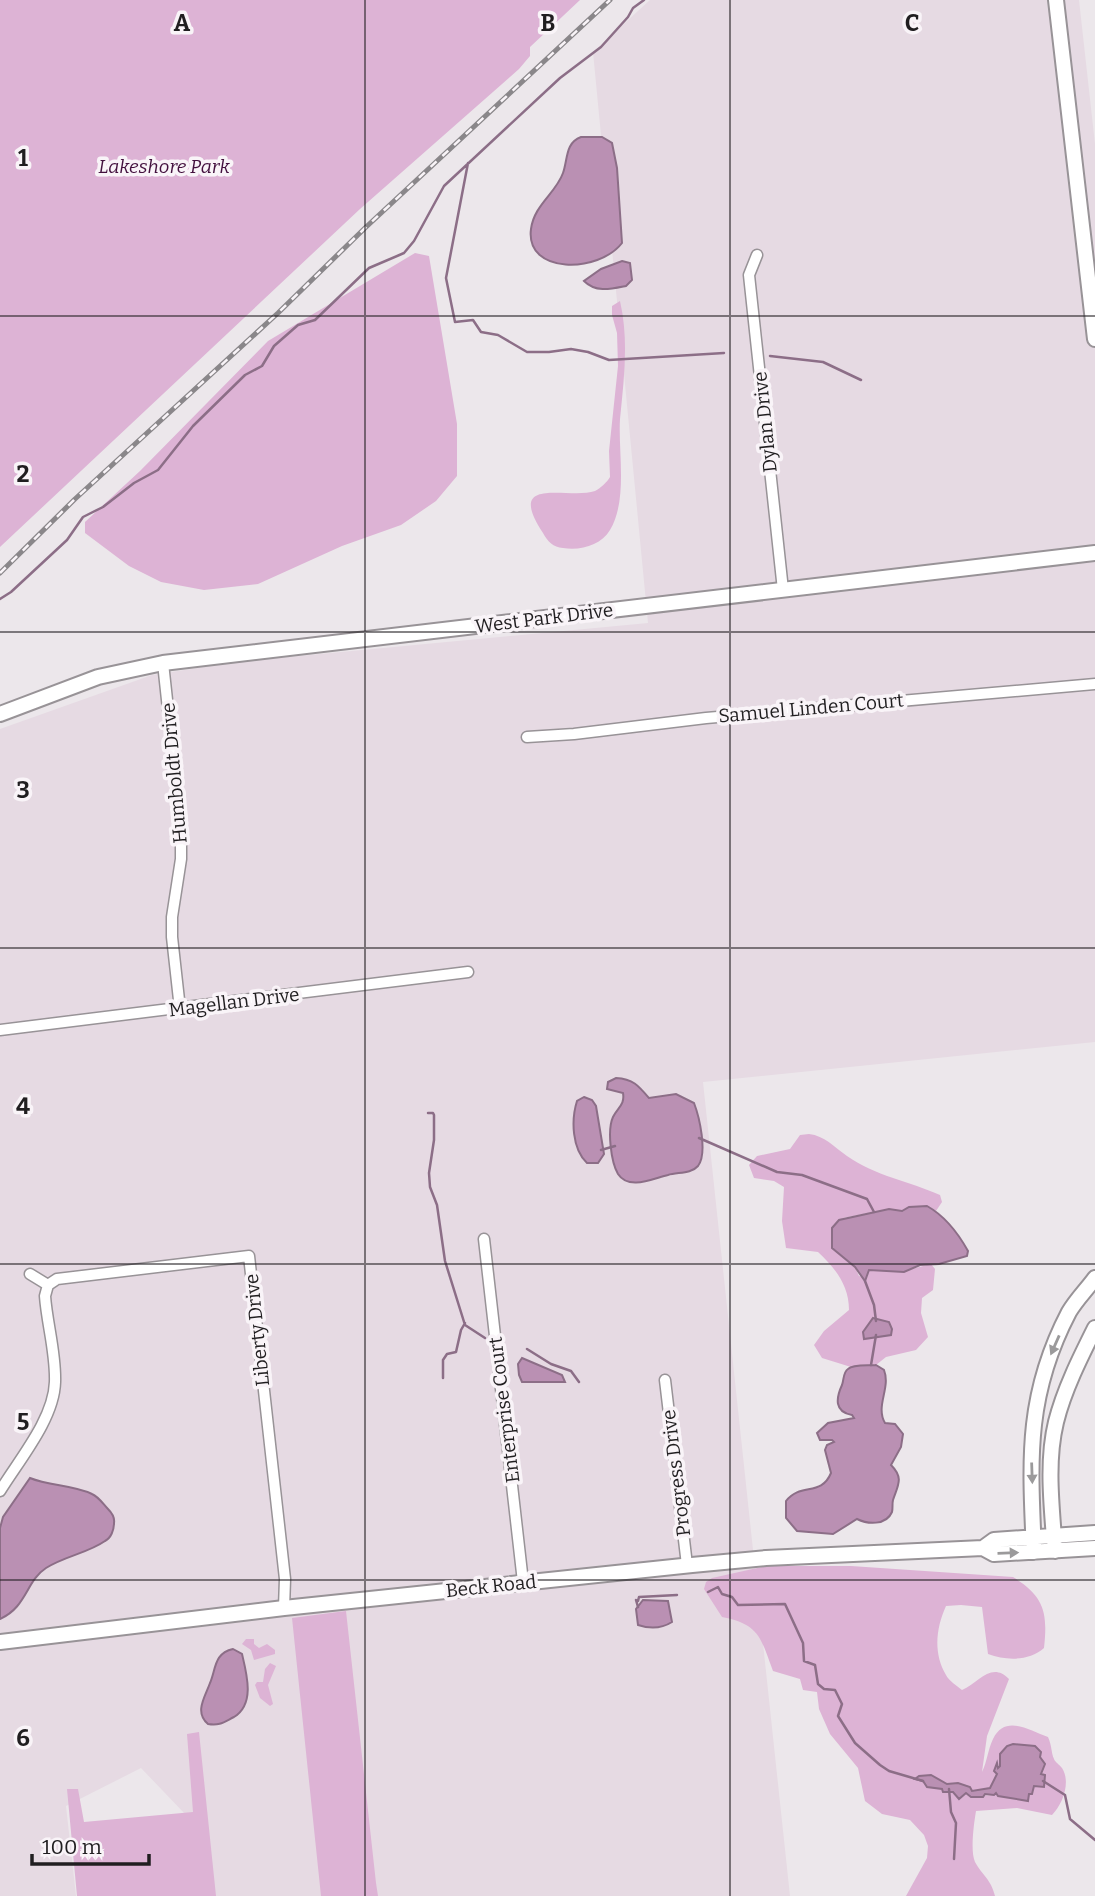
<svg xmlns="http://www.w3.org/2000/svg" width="1095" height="1896" viewBox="0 0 1095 1896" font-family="Bitter,serif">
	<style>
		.built { fill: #e6dae3 }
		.green { fill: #ddb3d5; fill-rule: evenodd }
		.water { fill: #ba90b3; stroke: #8c6e87; stroke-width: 2 }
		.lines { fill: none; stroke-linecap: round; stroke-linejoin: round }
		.stream { stroke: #8c6e87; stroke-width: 2.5 }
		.street-casing { stroke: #989397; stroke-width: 13 }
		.secondary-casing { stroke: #989397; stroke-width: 18 }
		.street { stroke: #fff; stroke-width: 10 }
		.secondary { stroke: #fff; stroke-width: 14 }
		.rail-casing { stroke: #8a878a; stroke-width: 5 }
		.rail { stroke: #f9f4f8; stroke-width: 2.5; stroke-dasharray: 8; stroke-linecap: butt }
		.oneway { fill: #9b9a9b }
		.grid { fill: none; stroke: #201e20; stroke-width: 2; stroke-opacity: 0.55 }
		.labels { text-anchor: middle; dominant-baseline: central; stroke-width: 7; stroke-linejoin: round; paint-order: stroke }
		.park-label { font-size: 19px; font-style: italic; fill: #43103e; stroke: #f9f4f8 }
		.street-label { font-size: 19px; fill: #201e20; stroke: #f9f4f8 }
		.grid-label { font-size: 23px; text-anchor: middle; font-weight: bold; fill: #201e20; stroke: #f9f4f8; stroke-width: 7; stroke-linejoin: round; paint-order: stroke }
	</style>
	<rect width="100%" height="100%" fill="#ece7eb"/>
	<path class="built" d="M650 0H1079L1095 144V1042L703 1082 790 1896H214L208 1838 141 1768 66 1806 76 1896H0V729L152 675 236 662 648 623 593 52Z"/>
	<path class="green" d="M0 0H580L530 47V56L519 69 360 209 0 547Z
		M415 253 429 256 457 424V476L436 501 401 525 342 546 258 584 204 590 161 582 129 566 85 533V522L140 471 268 341Z
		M620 301C629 340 624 379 620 419 618 452 628 500 610 530 601 545 581 551 563 548 553 547 548 542 543 533 504 474 569 500 595 491 601 488 607 482 610 477L609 451 618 366 617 333 612 315V306Z
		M809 1134C825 1136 833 1146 847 1156 875 1176 909 1181 940 1195L942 1202 936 1211 927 1206 902 1211 889 1209 843 1218 832 1228V1248L855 1267 859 1276 867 1278 868 1270 873 1269 900 1272 931 1264 935 1269 933 1290 922 1298 921 1313 928 1337 916 1350 886 1357 876 1365 851 1367 822 1358 814 1345 824 1331 849 1310C849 1285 835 1268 818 1252L786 1248 782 1221 784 1187 774 1181 754 1178 749 1165 757 1156 790 1149 800 1135Z
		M766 1566H851L1013 1577C1044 1596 1048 1612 1044 1648 1029 1661 1007 1661 988 1654L982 1607 961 1605 946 1606C936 1628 933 1653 946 1675 949 1681 957 1686 962 1690 979 1683 991 1661 1009 1679L987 1736 982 1772C987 1762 988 1749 993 1739 1005 1714 1029 1730 1048 1737 1052 1746 1051 1752 1054 1759 1055 1762 1060 1765 1062 1768 1071 1782 1063 1804 1052 1815L1017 1808 976 1811C974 1823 970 1851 975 1862 982 1875 991 1879 995 1896H906L927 1858 928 1846 924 1835 910 1820 882 1814 865 1801 858 1768 830 1734 819 1709 817 1692 803 1690 800 1679 773 1671C761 1639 760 1624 722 1617L704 1589 706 1582 712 1578ZM1040 1754 1041 1787 1035 1785 1033 1792 1029 1794 1028 1801 998 1796 996 1793 994 1795 978 1796 979 1790 992 1787 997 1773 998 1763 999 1768 1001 1762Z
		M346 1611 376 1883 378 1896H321L292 1618Z
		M246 1639H254V1644L259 1648 267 1644 275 1650V1654L254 1660 251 1650 242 1644Z
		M270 1663 276 1666 268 1685 273 1704 270 1706 260 1698 255 1685 257 1682H263L265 1669Z
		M199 1732 216 1896H77L67 1789H78L84 1822 193 1812 187 1734Z"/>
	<path class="water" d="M581 137H602L612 143 617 168 622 243C599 273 525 275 531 229 534 205 556 193 563 173 568 159 565 143 581 137Z
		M622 261 630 263 632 280 626 286C611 289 596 293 584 281L601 269Z
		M616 1078C633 1079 638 1085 649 1098L676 1094 694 1103C699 1116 708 1153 698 1166 691 1174 678 1172 668 1175 654 1178 629 1191 618 1174 611 1162 607 1130 613 1117 618 1107 625 1105 623 1093L607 1089 608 1082Z
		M584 1097 592 1100 596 1106 604 1154 598 1163H587C572 1149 571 1120 577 1101Z
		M927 1206C945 1216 958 1233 968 1251L967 1256 939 1264 920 1265 904 1272 869 1270 865 1281 855 1267 832 1248V1228L839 1220 889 1209 902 1211 909 1207Z
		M873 1318 889 1322 892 1329 891 1335 864 1339 863 1332Z
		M522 1358 562 1375 565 1382H522L519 1375 518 1364Z
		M876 1365 884 1370C891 1388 875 1406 885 1423L895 1424 903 1434 901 1447 891 1465C904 1478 898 1485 893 1500 892 1504 893 1508 892 1512 886 1526 867 1524 857 1519L833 1534 797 1531 786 1518V1501C801 1482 821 1497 831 1473L825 1450 827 1445 834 1442 832 1440H820L817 1433 828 1423 854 1418 852 1415C834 1412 836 1398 842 1385 844 1380 843 1372 848 1369 853 1364 869 1366 876 1365Z
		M30 1478C49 1486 73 1485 92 1494 99 1497 103 1504 108 1509 112 1513 115 1517 114 1523 114 1530 111 1538 105 1541 88 1553 65 1556 46 1568 26 1581 27 1607 0 1619V1528L3 1517Z
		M643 1600 668 1601 672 1622C661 1629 650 1629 638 1625L636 1609Z
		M233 1649 242 1654C247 1675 255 1704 234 1717 224 1722 220 1726 208 1724 194 1712 205 1697 210 1683 216 1669 214 1653 233 1649Z
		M1013 1744 1035 1746 1041 1752 1040 1757 1045 1764 1041 1774 1045 1775 1044 1787 1034 1786 1032 1794H1029L1028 1801 998 1796 996 1793 994 1795 985 1794 983 1797H971L966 1793 959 1799 953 1792H943L942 1789 927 1787 923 1781 915 1779 919 1776 931 1775 947 1784 958 1783 970 1787 972 1791 990 1788 997 1774 994 1771 997 1763 998 1768 1000 1766V1754L1007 1746Z"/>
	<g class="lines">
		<path class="stream" d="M468 163 446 278 455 322 473 320 481 332 498 335 527 352H549L571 349 588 352 609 360 724 353
			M770 356 823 362 861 380
			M0 599 11 592 67 540 83 517 103 507 134 483 158 470 193 426 245 375 262 366 274 346 298 325 315 320 369 268 404 253 414 241 444 186 560 78 601 47 628 17 633 8 644 0
			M428 1113H433L434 1115V1140L429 1173 430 1187 437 1205 445 1261 465 1325 485 1338
			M699 1138 777 1172 802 1175 867 1199 874 1212
			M601 1150 615 1146
			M865 1281 874 1305 876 1321
			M527 1349 551 1364 571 1371 579 1382
			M871 1365 876 1335
			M443 1378V1360L447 1354 456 1352 461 1330 465 1323
			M708 1592 718 1587 722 1594 732 1597 738 1605 785 1604 803 1643 804 1661 815 1665 818 1684 824 1689 835 1690 842 1704 838 1716 855 1743 880 1765 889 1771 923 1781
			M638 1607 636 1600 638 1601 639 1597 677 1595
			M1043 1781 1065 1795 1070 1819 1095 1840
			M949 1789 951 1812 956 1823 954 1859"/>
		<defs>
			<path id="street" d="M757 255 749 275 783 590
				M163 663 181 829V859L172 917V937L180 1009
				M527 737 574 734 706 718 1095 684
				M0 1030 468 972
				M484 1239 523 1582
				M30 1274 48 1285
				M665 1380 687 1565
				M0 1491C19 1460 54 1419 55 1382 56 1353 47 1324 45 1296L48 1285 57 1279 249 1256 285 1579 284 1608"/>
			<path id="secondary" d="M1056 0 1095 339
				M0 714 98 677 163 663 1095 553
				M983 1548 994 1540 1095 1533
				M1055 1551C1052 1509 1046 1463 1056 1422 1064 1390 1080 1358 1095 1328
				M1034 1552C1030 1461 1025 1396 1069 1312 1076 1300 1087 1289 1095 1278
				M0 1642 284 1608 692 1565 766 1558 983 1548 994 1554 1095 1548"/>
		</defs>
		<use href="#street" class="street-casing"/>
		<use href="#secondary" class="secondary-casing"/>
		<use href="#street" class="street"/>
		<use href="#secondary" class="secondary"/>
		<defs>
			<path id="rail" d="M0 573 75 499 278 313 365 228 610 0"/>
		</defs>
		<use href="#rail" class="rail-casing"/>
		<use href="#rail" class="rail"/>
	</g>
	<defs><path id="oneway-solid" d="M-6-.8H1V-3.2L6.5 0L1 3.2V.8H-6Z" transform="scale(1.75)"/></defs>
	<g class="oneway">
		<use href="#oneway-solid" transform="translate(1055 1345) rotate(114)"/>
		<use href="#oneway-solid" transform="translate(1032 1473) rotate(88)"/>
		<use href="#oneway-solid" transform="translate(1008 1553) rotate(-2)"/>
	</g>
	<path class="grid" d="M365 0V1896M730 0V1896M0 316H1095M0 632H1095M0 948H1095M0 1264H1095M0 1580H1095"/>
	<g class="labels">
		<g class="park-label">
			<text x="164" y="166">Lakeshore Park</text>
		</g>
		<g class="street-label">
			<text transform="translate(765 422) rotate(-96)">Dylan Drive</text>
			<text transform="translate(544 618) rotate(-7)">West Park Drive</text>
			<text transform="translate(811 708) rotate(-5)">Samuel Linden Court</text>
			<text transform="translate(174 773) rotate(-95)">Humboldt Drive</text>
			<text transform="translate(234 1002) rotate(-7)">Magellan Drive</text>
			<text transform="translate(257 1330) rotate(-96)">Liberty Drive</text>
			<text transform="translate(504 1410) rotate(-97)">Enterprise Court</text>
			<text transform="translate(676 1473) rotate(-97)">Progress Drive</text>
			<text transform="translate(491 1586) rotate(-6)">Beck Road</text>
		</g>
	</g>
	<g class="grid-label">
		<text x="182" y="31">A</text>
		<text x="548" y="31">B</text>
		<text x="912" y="31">C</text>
		<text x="23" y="166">1</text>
		<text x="23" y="482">2</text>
		<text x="23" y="798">3</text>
		<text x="23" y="1114">4</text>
		<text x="23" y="1430">5</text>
		<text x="23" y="1746">6</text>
	</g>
	<path d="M32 1854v10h117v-10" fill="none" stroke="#201e20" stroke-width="3.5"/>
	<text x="42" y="1854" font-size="21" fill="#201e20" stroke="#f9f4f8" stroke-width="5" paint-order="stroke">100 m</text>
</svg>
